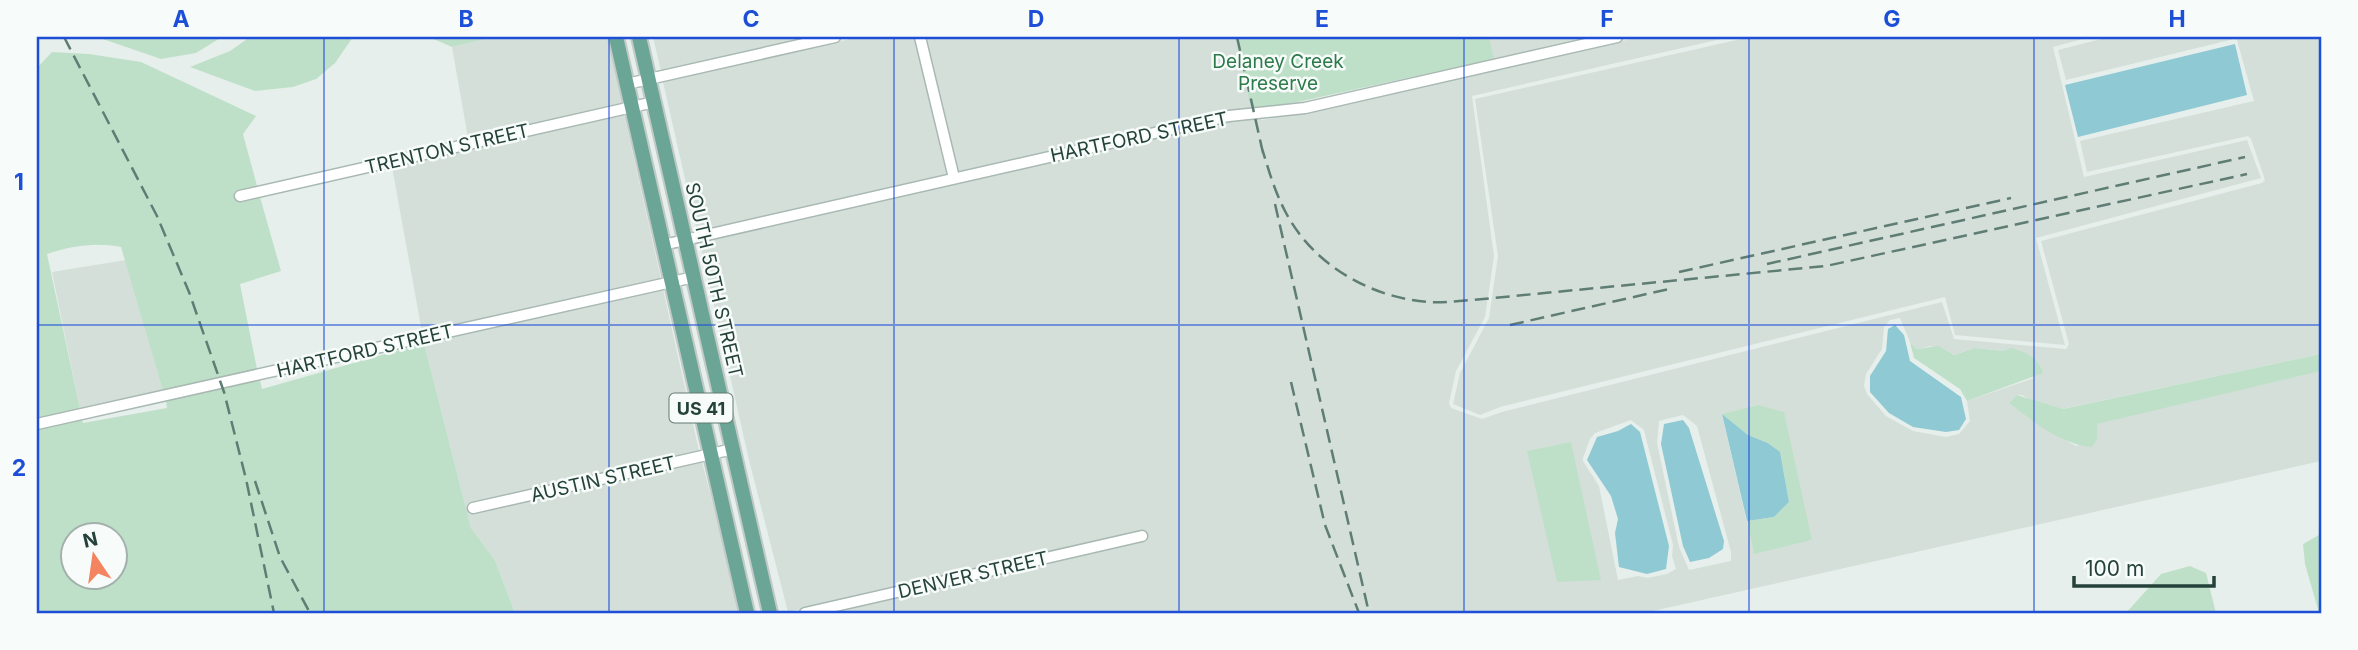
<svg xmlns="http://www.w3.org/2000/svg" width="2358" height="650" viewBox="0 0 2358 650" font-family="Inter,sans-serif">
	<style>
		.built { fill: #d4dfda; fill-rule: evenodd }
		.green { fill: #bfe0c8; fill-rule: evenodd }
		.water { fill: #8ec9d4 }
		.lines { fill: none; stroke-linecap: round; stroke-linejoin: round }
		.minor-casing { stroke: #a8b8b2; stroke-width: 13 }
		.primary-casing { stroke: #c2cac8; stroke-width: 18 }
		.minor { stroke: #fff; stroke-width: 10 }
		.primary { stroke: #6aa596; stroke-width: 14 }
		.rail { stroke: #5f7d75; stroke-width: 2.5; stroke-dasharray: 14 7; stroke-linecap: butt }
		.grid { fill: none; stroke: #1d4ed8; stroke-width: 2; stroke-opacity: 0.55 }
		.labels { text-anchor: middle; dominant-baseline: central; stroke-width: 5; stroke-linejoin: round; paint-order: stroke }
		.shield { fill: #f7fbf9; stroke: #637a73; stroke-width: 2 }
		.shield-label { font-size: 18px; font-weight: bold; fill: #24423a }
		.park-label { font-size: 19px; fill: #2d7a4b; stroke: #f7fbf9 }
		.street-label { font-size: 19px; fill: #24423a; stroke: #f7fbf9 }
		.neatline { fill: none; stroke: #1d4ed8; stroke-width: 2.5 }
		.grid-label { font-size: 23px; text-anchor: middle; font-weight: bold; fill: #1d4ed8 }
	</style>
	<rect width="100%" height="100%" fill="#e6efeb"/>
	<path class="built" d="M494 37H607L622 103 468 138 452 47Z
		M653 37H811L661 71Z
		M859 37H915L948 174 697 232 663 82Z
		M925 37H1240L1257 107 1228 111 957 172Z
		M1479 37H1591L1484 61Z
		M1640 37H1730L1472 96 1494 256 1485 317 1456 371 1449 403 1451 408 1482 419 1502 412 1942 302 1954 339 2066 349 2069 344 2041 241 2262 183 2265 180 2251 139 2248 136 2087 172 2080 141 2254 101 2237 40 2234 39 2066 80 2058 50 2109 37H2321V354L2062 409 2032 401 2022 395H2017L2009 403 2050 432 2076 446 2097 439 2096 424 2120 417 2321 371V461L1644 613H829L1147 541 1145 530 788 612 749 460 700 243 1230 121 1260 118 1261 120 1306 113ZM1900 318 1910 342 1917 349 1931 346 1954 355 1975 348 2004 351 2034 378 1967 401 1970 421 1959 434 1946 437 1913 431 1886 416 1867 394 1864 386 1866 374 1882 349 1884 327 1890 320ZM1758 405 1812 540 1754 553 1722 415ZM1683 415 1697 426 1731 552V561L1689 570 1679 547 1657 443 1659 421ZM1631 420 1644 430 1673 545 1672 556 1676 569 1667 574 1648 578 1638 576 1618 580 1599 486 1583 461V458L1590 439 1595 433Z
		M1750 37H2090L2053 47 2084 177 2247 140 2261 178 2036 238 2065 345 1955 335 1945 297 1500 407 1480 415 1453 404 1460 373 1489 318 1498 256 1475 99Z
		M624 114 661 279 422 332 392 167Z
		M126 260 163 391 80 409 52 272Z
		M663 289 699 451 467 504 469 514 702 462 741 613H515L495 560 471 528 424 343Z"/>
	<path class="green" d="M97 37H222L196 53 161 59Z
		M250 37H353L335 63 316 79 293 87 255 91 190 67 230 51Z
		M429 37H494L452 47Z
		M1235 37H1489L1494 59 1252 112Z
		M52 52 89 54 141 62 256 116 243 134 257 186 234 192 237 202 260 197 281 271 240 284 257 369 163 391 121 247C96 242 71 246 47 254L80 409 37 419V68Z
		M1910 342 1917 349 1938 346 1954 355 1975 348 2004 351 2011 348C2027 353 2038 357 2043 373L1967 401 1960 389 1914 358Z
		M424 343 471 528 495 560 515 613H37V430L82 420 83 423 167 408 166 401 260 380 262 389ZM74 534H116V576H74Z
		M2321 354V371L2097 424V439L2092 447C2060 444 2034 422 2009 403L2017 395 2063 409Z
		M1758 405 1784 412 1812 540 1754 554 1747 521 1774 517 1789 502 1780 452 1768 443 1748 435 1722 414Z
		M1571 442 1601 580 1557 582 1527 451Z
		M2319 535 2321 536V613H2319L2305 564 2303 544Z
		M2190 566 2206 573 2216 613H2126L2161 574Z"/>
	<path class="water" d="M2235 44 2247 95 2078 137 2065 85Z
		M1895 325 1904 335 1910 361 1961 397 1966 419 1959 430 1946 432 1913 427 1889 413 1870 392V376L1886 351 1888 329Z
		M1722 414 1748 435 1768 443 1780 452 1789 502 1774 517 1747 521Z
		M1683 420 1689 428 1724 541 1723 549 1709 558 1690 562 1683 546 1661 444 1664 424Z
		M1631 424 1640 432 1669 546 1666 569 1647 574 1619 567 1615 533 1618 519 1611 496 1587 460 1597 437 1618 431Z"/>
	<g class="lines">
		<defs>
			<path id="minor" d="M920 37 954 178
				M627 84 835 37
				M240 196 654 102
				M663 245 1229 116 1305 108 1617 37
				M37 424 694 277
				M473 508 733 449
				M805 613 1142 536"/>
			<path id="primary" d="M616 37 747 613
				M639 37 770 613"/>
		</defs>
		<use href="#minor" class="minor-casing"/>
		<use href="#primary" class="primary-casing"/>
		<use href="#minor" class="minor"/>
		<use href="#primary" class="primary"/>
		<path class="rail" d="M64 37 157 216 189 292 224 392 246 479 274 613
			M1237 37 1263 153
			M1261 145C1268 168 1274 190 1285 211 1312 264 1370 298 1429 302 1443 303 1457 301 1472 300L1826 266 2247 174
			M1275 204 1369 613
			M1767 264 2245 157
			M1679 272 2011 198
			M1510 325 1669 289
			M1291 382 1325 525 1359 613
			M255 481 280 557 310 613"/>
	</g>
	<path class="grid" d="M324 37V613M609 37V613M894 37V613M1179 37V613M1464 37V613M1749 37V613M2034 37V613M37 325H2321"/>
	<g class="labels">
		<rect class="shield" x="669.5" y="393.5" width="63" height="29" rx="5"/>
		<g class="shield-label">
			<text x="701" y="408">US 41</text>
		</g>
		<g class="park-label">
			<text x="1278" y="61">Delaney Creek<tspan x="1278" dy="22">Preserve</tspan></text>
		</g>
		<g class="street-label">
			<text transform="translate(1139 137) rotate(-12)">HARTFORD STREET</text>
			<text transform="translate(447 149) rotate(-13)">TRENTON STREET</text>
			<text transform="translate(714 280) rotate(77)">SOUTH 50TH STREET</text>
			<text transform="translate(365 351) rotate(-13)">HARTFORD STREET</text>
			<text transform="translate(603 479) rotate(-13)">AUSTIN STREET</text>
			<text transform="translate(973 575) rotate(-13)">DENVER STREET</text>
		</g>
	</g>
	<rect width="2358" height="650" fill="none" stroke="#f7fbf9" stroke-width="77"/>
	<g transform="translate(94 556) rotate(347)"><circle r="33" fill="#f7fbf9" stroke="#a3b1ad" stroke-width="2"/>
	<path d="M0-5L12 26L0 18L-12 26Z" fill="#f4845f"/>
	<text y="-10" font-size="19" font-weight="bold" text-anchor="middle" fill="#24423a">N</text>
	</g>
	<path d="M2074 576v10h140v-10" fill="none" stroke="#24423a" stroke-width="3.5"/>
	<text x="2085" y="576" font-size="21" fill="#24423a" stroke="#f7fbf9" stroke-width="5" paint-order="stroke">100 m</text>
	<rect x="38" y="38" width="2282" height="574" class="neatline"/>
	<g class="grid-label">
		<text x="181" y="27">A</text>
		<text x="466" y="27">B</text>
		<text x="751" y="27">C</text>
		<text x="1036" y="27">D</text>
		<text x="1322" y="27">E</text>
		<text x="1607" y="27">F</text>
		<text x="1892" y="27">G</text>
		<text x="2177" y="27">H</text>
		<text x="19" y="190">1</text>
		<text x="19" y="476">2</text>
	</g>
</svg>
